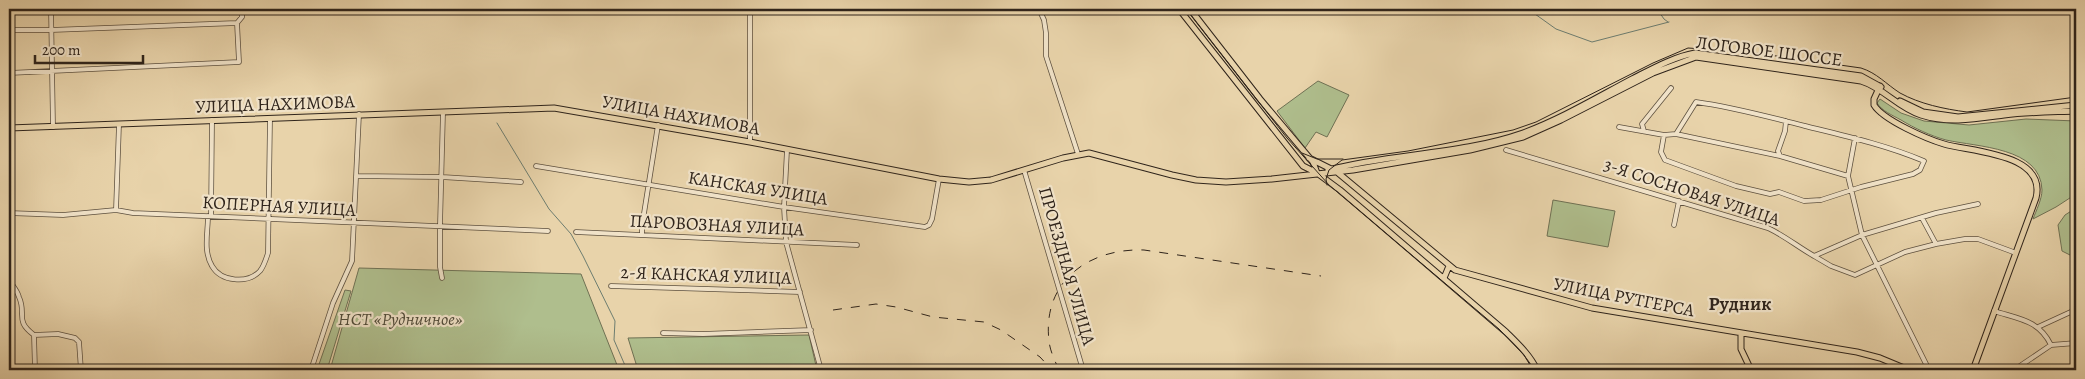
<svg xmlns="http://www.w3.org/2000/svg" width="2085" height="379" viewBox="0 0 2085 379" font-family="Alegreya,serif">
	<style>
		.green { fill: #afbe8d; stroke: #6f7154 }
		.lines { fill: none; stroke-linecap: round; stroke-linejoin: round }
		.stream { stroke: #6d7d70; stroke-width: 1 }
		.minor-casing { stroke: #5d503f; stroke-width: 5.5 }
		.major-casing { stroke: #2f241b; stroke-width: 7 }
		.minor { stroke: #f0e2c8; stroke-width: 4 }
		.major { stroke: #e8d3aa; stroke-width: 5 }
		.tram { stroke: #2f241b; stroke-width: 1 }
		.rail { stroke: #2f241b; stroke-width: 1; stroke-dasharray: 9 9; stroke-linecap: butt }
		.labels { text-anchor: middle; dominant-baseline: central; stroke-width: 4.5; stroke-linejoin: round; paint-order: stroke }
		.street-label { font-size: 18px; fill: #2f241b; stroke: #f0e2c8 }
		.park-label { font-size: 18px; font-style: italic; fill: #4f4a38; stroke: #f0e2c8 }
		.neighbourhood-label { font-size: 19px; font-weight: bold; fill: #2f241b; stroke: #f0e2c8 }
	</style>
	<rect width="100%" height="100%" fill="#e8d3aa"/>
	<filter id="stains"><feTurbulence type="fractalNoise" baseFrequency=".004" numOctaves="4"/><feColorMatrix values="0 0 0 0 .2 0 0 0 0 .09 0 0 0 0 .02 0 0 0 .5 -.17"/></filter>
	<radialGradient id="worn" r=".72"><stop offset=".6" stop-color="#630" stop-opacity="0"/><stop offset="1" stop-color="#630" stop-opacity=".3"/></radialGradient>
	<path class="green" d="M1318 81 1349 95 1327 137 1316 132 1305 148 1277 111Z
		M1880 99 1901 113 1924 121 1969 125 2026 119 2076 121V194L2056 207 2033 219C2036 211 2042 199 2042 190 2041 147 1977 147 1946 140 1931 136 1914 128 1901 120 1892 115 1882 111 1877 103Z
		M1553 200 1615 211 1608 247 1547 236Z
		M2076 208V258L2062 251 2058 225 2065 215Z
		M359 268 581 274 619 370H330Z
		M345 290 351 291 327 370H317Z
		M809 335 817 370H638L628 338Z"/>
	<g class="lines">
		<path class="stream" d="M1528 9 1556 29 1592 42 1669 22
			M1657 9 1664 19 1668 22
			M497 123 549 209 571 234 583 256 615 321 614 340 627 370"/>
		<defs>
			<path id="minor" d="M51 9 53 127
				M1039 9 1044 20 1046 33V56L1078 154
				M9 30H51L237 23
				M9 73 239 62 237 23 242 17V9
				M1619 127 1664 135 1676 134 1696 102C1733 107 1769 117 1805 126 1846 136 1886 145 1924 161L1920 170 1913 174 1861 187 1821 200 1804 201 1779 192 1770 194 1736 186 1665 160 1661 152 1664 135
				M1644 131 1642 124 1671 88
				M1676 134 1780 156 1848 176
				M1855 138 1848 176 1862 235 1929 370
				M750 142V9
				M787 150 784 207 786 242 821 370
				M1506 150 1768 228C1785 236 1798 247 1814 256L1862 235 1936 213 1978 204
				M1780 156 1778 151 1785 131 1786 121
				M536 166 784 207 925 227 929 225 932 219 939 179
				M1024 170 1083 370
				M356 176 442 177 521 182
				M116 210 119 124
				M9 213 63 215 116 210 133 213 548 231
				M208 216C208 232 203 251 212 266 221 282 248 284 260 271 264 266 266 259 268 253L270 118
				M211 216 212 120
				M1922 218 1936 244
				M1674 225 1679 201
				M576 232 857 245
				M642 235V226L658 125
				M1814 256 1831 266 1855 275 1905 252 1936 244 1965 239H1978L2016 253
				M442 278 440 267V225L443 112
				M9 280C12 285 17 290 19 297 27 315 14 320 34 335
				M611 286 800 292
				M1994 311C2019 319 2039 320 2051 345
				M2038 327 2075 310
				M663 333 703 334 811 330
				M34 335 58 334 75 338 79 342 81 370
				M34 335 35 370
				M311 370 333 303 352 261 359 114
				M2014 370 2051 345 2076 343"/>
			<path id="major" d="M1179 9 1303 166 1317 173 1340 190 1506 332C1518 344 1530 355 1537 370
				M1190 9 1260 99 1313 162 1317 173
				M1880 86 1874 99V105C1883 120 1927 139 1944 144 1971 152 2047 153 2036 198L1973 370
				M1900 101 1923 112 1958 117 2076 105
				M9 128 554 108 750 142 939 179 969 182 991 180 1063 158 1089 153 1172 175 1196 180 1226 182 1272 179 1353 170 1470 150 1523 137 1561 120 1653 73 1696 57 1861 81C1884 88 1898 108 1921 115 1949 124 1975 119 2004 115 2028 112 2052 112 2076 111
				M1309 158 1337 172 1455 270 1592 308 1857 352 1880 358 1909 370
				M1328 170C1392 153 1460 155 1523 133 1561 119 1596 98 1632 79 1652 69 1673 57 1695 53L1861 76 1881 87
				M1444 278 1449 266
				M1741 333V349L1751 370"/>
		</defs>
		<use href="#minor" class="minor-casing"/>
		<use href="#major" class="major-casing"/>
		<use href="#minor" class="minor"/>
		<use href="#major" class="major"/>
		<path class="tram" d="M1186 9 1287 138 1329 185 1499 329 1524 355 1533 370
			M1302 153 1317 159H1343
			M1327 185 1326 179 1329 170 1342 160 1408 151 1513 130 1536 122 1653 63 1688 48 1748 52 1861 68C1877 73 1886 84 1900 93 1920 104 1944 109 1967 112L2076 97"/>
		<path class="rail" d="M833 310 876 304 896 307 933 317 984 322 1001 330 1040 357 1052 370
			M1059 370C1055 361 1050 351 1049 341 1042 281 1089 248 1144 250L1321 276"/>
	</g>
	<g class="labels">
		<g class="street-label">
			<text transform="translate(1769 51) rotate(7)">ЛОГОВОЕ ШОССЕ</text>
			<text transform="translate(275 104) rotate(-2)">УЛИЦА НАХИМОВА</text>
			<text transform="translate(681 115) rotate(10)">УЛИЦА НАХИМОВА</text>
			<text transform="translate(758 188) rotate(9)">КАНСКАЯ УЛИЦА</text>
			<text transform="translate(1692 192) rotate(18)">3-Я СОСНОВАЯ УЛИЦА</text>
			<text transform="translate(279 206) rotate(3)">КОПЕРНАЯ УЛИЦА</text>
			<text transform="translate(717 225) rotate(3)">ПАРОВОЗНАЯ УЛИЦА</text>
			<text transform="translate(1067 266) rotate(74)">ПРОЕЗДНАЯ УЛИЦА</text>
			<text transform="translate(706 275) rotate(2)">2-Я КАНСКАЯ УЛИЦА</text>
			<text transform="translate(1624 297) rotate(11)">УЛИЦА РУТГЕРСА</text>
		</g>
		<g class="park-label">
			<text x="400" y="319">НСТ «Рудничное»</text>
		</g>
		<g class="neighbourhood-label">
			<text x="1740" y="304">Рудник</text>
		</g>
	</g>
	<rect width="2085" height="379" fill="none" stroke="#e8d3aa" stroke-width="30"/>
	<rect x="10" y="10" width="2065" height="359" fill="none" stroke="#2f241b" stroke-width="2.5"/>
	<rect x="15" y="15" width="2055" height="349" fill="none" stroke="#2f241b"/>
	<path d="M35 55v8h108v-8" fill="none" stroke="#2f241b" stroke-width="2.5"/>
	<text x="42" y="55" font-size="15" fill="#2f241b" stroke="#f0e2c8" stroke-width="4" paint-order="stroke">200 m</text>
	<rect width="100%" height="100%" filter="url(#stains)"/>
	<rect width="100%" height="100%" fill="url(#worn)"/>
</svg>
